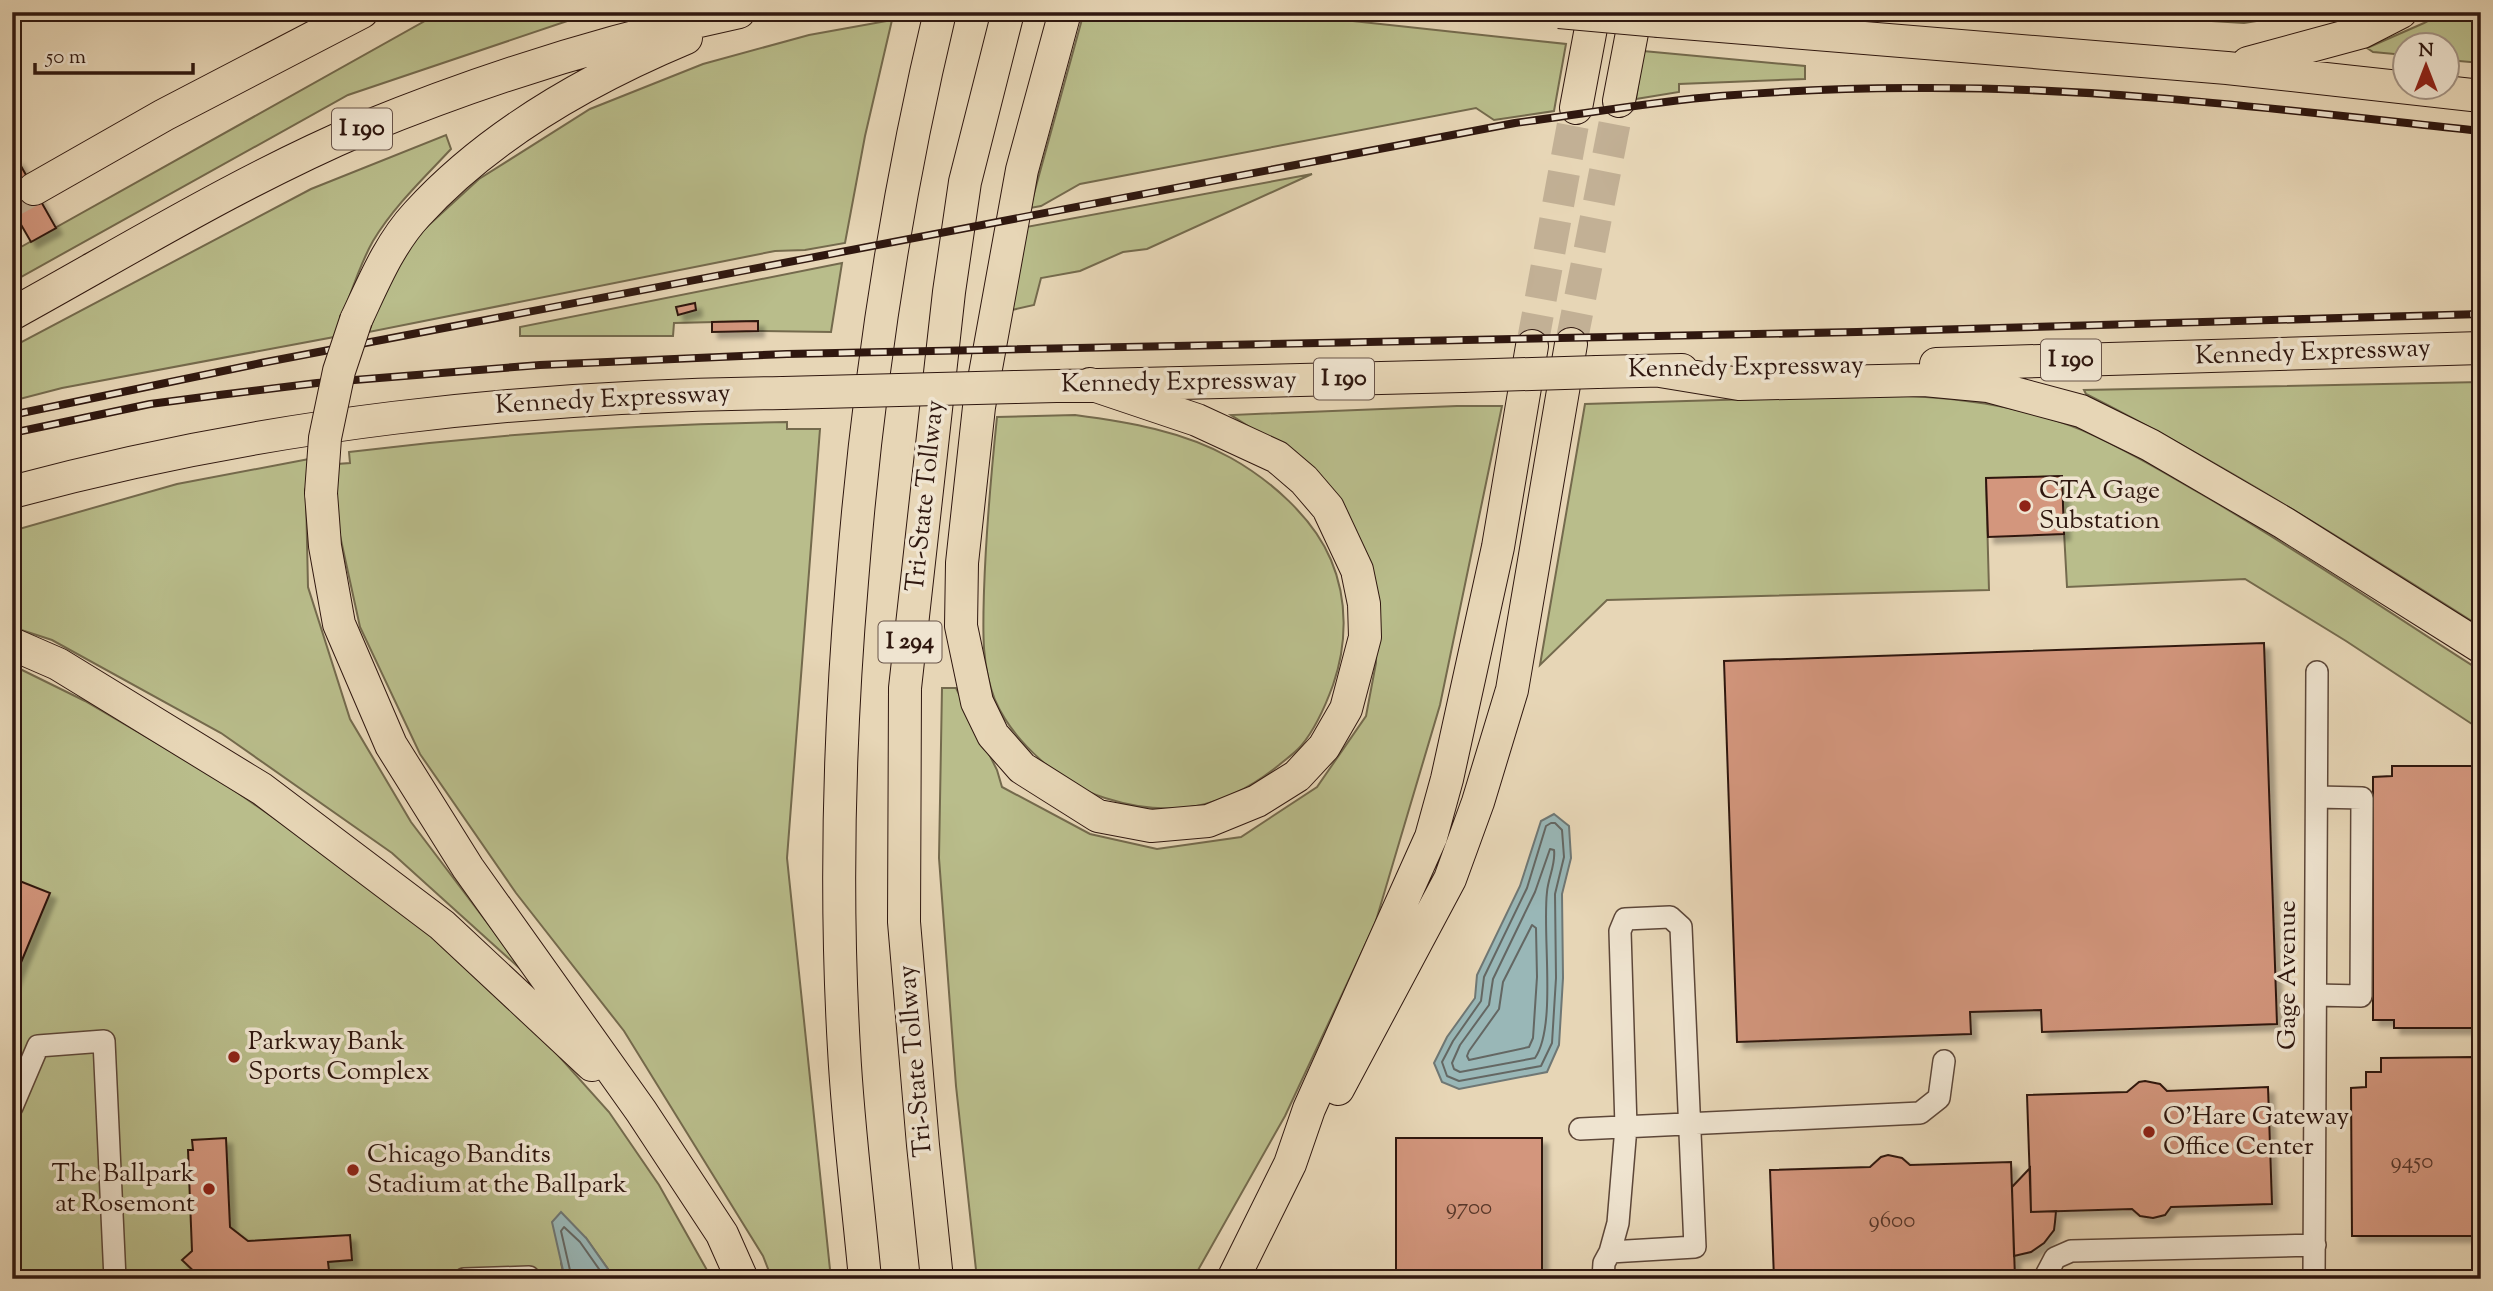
<svg xmlns="http://www.w3.org/2000/svg" width="2493" height="1291" viewBox="0 0 2493 1291" font-family="'Sorts Mill Goudy',serif">
	<style>
		.green { fill: #b9bd8b; stroke: #746a4d; stroke-width: 2 }
		.water { fill: #99b7b7; stroke: #6f7774; stroke-width: 2 }
		.lines { fill: none; stroke-linecap: round; stroke-linejoin: round }
		.shore { stroke: #646763; stroke-width: 2 }
		.building { fill: #d3967d; stroke: #2f170f; stroke-width: 2; filter: url(#shadow) }
		.highway-tunnel { stroke: #c2b095; stroke-width: 32; stroke-dasharray: 32 16; stroke-linecap: butt }
		.minor-casing { stroke: #5d4739; stroke-width: 24 }
		.highway-casing { stroke: #2f170f; stroke-width: 34 }
		.minor { stroke: #efe4d0; stroke-width: 21 }
		.highway { stroke: #e7d6b6; stroke-width: 32 }
		.rail-casing { stroke: #2f170f; stroke-width: 8 }
		.rail { stroke: #efe4d0; stroke-width: 5; stroke-dasharray: 16; stroke-linecap: butt }
		.highway-bridge-casing { stroke: #2f170f; stroke-width: 34; stroke-linecap: butt }
		.highway-bridge { stroke: #e7d6b6; stroke-width: 32 }
		.poi-dot { fill: #8f2418; stroke: #efe4d0; stroke-width: 2.5 }
		.labels { text-anchor: middle; dominant-baseline: central; stroke-width: 7; stroke-linejoin: round; paint-order: stroke }
		.number-label { font-size: 23px; fill: #58372a }
		.shield { fill: #efe4d0; stroke: #695449; stroke-width: 2 }
		.shield-label { font-size: 24px; font-weight: bold; fill: #2f170f }
		.street-label { font-size: 26px; fill: #2f170f; stroke: #efe4d0 }
		.poi-label { font-size: 26px; fill: #2f170f; stroke: #efe4d0; text-anchor: start }
	</style>
	<defs>
		<filter id="shadow"><feDropShadow dx="6" dy="6" stdDeviation="2" flood-color="#0004"/></filter>
	</defs>
	<rect width="100%" height="100%" fill="#e7d6b6"/>
	<filter id="stains"><feTurbulence type="fractalNoise" baseFrequency=".00286" numOctaves="4"/><feColorMatrix values="0 0 0 0 .2 0 0 0 0 .09 0 0 0 0 .02 0 0 0 .5 -.17"/></filter>
	<radialGradient id="worn" r=".72"><stop offset=".6" stop-color="#630" stop-opacity="0"/><stop offset="1" stop-color="#630" stop-opacity=".3"/></radialGradient>
	<path class="green" d="M441 12H594L348 95 12 282V252Z
		M1084 12H1237L1325 18 1566 44 1554 111 1494 120 1476 108 1080 184 1041 206 1030 208Z
		M2064 12H2312L2244 23Z
		M2444 12H2481V63L2448 60V46H2406L2405 55 2373 52 2367 48 2424 23Z
		M892 20 865 136 845 243 805 250 775 251 369 332 388 279 419 234 479 179 590 109 703 64 809 35Z
		M1643 51 1805 66V79L1679 84V92L1636 99Z
		M446 135 451 149C424 178 394 206 373 241 356 271 348 305 334 337L62 388 12 401V347L311 189Z
		M1312 174 1147 249 1123 252 1080 271 1041 278 1034 305 1012 310 1026 227Z
		M842 263 831 332 758 331 757 321 674 323 673 336H520V327Z
		M2481 382V627C2352 545 2222 463 2086 394L2084 390Z
		M1885 395C1951 397 2019 404 2082 430 2125 449 2167 474 2208 498 2301 552 2390 613 2481 671V730L2346 641 2245 579 2067 587 2061 476 1986 479 1989 590 1607 600 1540 665 1585 404Z
		M1457 406H1502L1440 705 1375 924 1285 1116 1193 1279H977L956 1086 939 858 942 688H956L997 770 1002 787 1090 834 1157 849 1241 837 1317 787 1366 716 1376 663 1377 611 1276 444 1231 415Z
		M1075 415C1128 422 1183 431 1231 458 1270 480 1313 517 1331 560 1348 600 1347 645 1333 685 1325 707 1316 728 1301 746 1295 753 1286 759 1279 765 1225 809 1171 819 1105 798 1062 785 1013 742 995 700 981 665 983 627 984 591 986 532 991 475 997 417Z
		M787 422V429H820L787 858 831 1279H772L763 1256 624 1031 516 893 420 754 360 627 339 531 335 492 337 464 350 463 349 452C495 434 640 424 787 422Z
		M309 459 306 495 308 587 350 719 411 822 526 974 392 853 221 733 52 640 12 627V531L177 484Z
		M12 665 85 701 218 779 392 900 522 1015 609 1112 659 1185 712 1279H615L586 1238 561 1263 565 1279H12Z"/>
	<path class="water" d="M1554 814 1569 826 1571 858 1562 894 1563 978 1559 1045 1547 1072 1459 1089 1442 1082 1434 1063 1447 1037 1475 998 1477 975 1520 886 1541 821Z
		M561 1212 586 1238 615 1279H565L552 1222Z"/>
	<g class="lines">
		<path class="shore" d="M1551 823H1555L1562 830 1564 857 1555 894 1556 978 1552 1043 1541 1066 1459 1081 1447 1076 1442 1062 1453 1041 1481 1001 1484 977 1527 888 1546 826Z
			M1550 849 1554 850C1556 864 1548 878 1547 892 1542 934 1557 1026 1535 1058L1460 1072 1454 1069 1452 1063 1460 1045 1489 1005 1493 979 1535 892Z
			M1532 925 1536 928 1537 977 1533 1038 1529 1047 1469 1060 1467 1056 1469 1051 1499 1009 1503 982Z
			M572 1279 561 1231 564 1227 580 1242 606 1279"/>
	</g>
	<path class="building" d="M17 159 56 228 31 242 12 209V162Z
		M695 303 696 310 678 315 676 307Z
		M758 321V331L712 332V322Z
		M2062 476 2064 534 1988 537 1986 478Z
		M2264 643 2277 1024 2042 1032 2041 1010 1970 1012 1971 1034 1737 1042 1724 661Z
		M2392 766H2477V785H2481L2479 1028H2394V1020H2373V777L2392 776Z
		M12 878 50 893 12 984Z
		M2472 1057 2474 1236H2352L2351 1088 2366 1087V1072H2381V1058Z
		M2145 1081 2160 1084 2167 1091 2268 1087 2272 1204 2171 1207 2165 1215 2153 1218 2140 1216 2132 1209 2031 1212 2027 1095 2127 1092 2139 1082Z
		M226 1138 230 1227 248 1241 350 1235 352 1260 328 1262 330 1279H202L182 1260 192 1251 188 1150H193L192 1140Z
		M1396 1138H1542V1279H1396Z
		M1888 1155 1902 1158 1910 1165 2011 1162 2015 1278 1774 1279 1770 1170 1870 1167 1881 1157Z
		M2030 1168 2031 1212 2056 1211 2055 1222 2054 1230 2044 1243 2031 1252 2014 1256 2012 1187Z"/>
	<g class="lines">
		<path class="highway-tunnel" d="M12 201 34 189
			M1571 344 1619 101
			M1532 346 1576 108"/>
		<defs>
			<path id="minor" d="M2316 995 2361 996 2362 798 2317 797
				M12 1107 38 1046 104 1041 115 1279
				M1580 1129 1920 1113 1939 1098 1944 1061
				M464 1279 529 1277V1279
				M1603 1279 1604 1263 1610 1252 1618 1223 1626 1127 1620 931 1625 919 1670 917 1681 927 1695 1247 1610 1252
				M2044 1279 2055 1258 2071 1251 2315 1245
				M2314 1279 2317 672"/>
			<path id="highway" d="M1065 12 1022 170 979 407 962 563 961 626 977 702 993 735 1022 768 1098 816 1151 826 1208 821 1257 801 1297 776 1324 747 1346 709 1365 637 1364 604 1357 570 1328 508 1304 480 1277 457 1197 420 1090 384
				M1659 21 2227 68 2481 96
				M2248 63 2362 32 2401 12
				M1619 101 1636 12
				M1576 108 1594 12
				M34 189 164 115 362 12
				M12 314C128 250 242 180 364 128 486 78 610 39 739 12
				M356 320C373 284 389 244 417 214 489 135 588 79 686 38
				M1936 364 2481 348
				M1660 371 1739 384 1924 380 1988 386 2081 411 2150 445 2284 523 2481 647
				M1597 372 1682 370
				M1015 387 1462 376
				M12 492C266 423 521 396 783 393
				M321 493 325 546 339 624 391 745 468 868 641 1111 722 1234 742 1279
				M12 644 58 664 262 789 442 925 592 1065
				M1338 1089 1450 879 1478 802 1512 690 1571 344
				M865 1279C858 1202 848 1126 844 1049 835 893 839 737 852 582 867 389 895 200 940 12
				M937 1279 923 1145 904 922 905 688 949 292 965 182 1008 12
				M1233 1279 1290 1164 1309 1109 1431 837 1447 779 1498 547 1532 346"/>
		</defs>
		<use href="#minor" class="minor-casing"/>
		<use href="#highway" class="highway-casing"/>
		<use href="#minor" class="minor"/>
		<use href="#highway" class="highway"/>
		<defs>
			<path id="rail" d="M12 415 261 363 1515 123C1583 114 1651 102 1720 96 1783 91 1847 88 1910 88 2101 86 2292 111 2481 131
				M12 433 150 404 219 395 317 383 540 365 787 354 1857 332 2481 314"/>
		</defs>
		<use href="#rail" class="rail-casing"/>
		<use href="#rail" class="rail"/>
		<defs>
			<path id="highway-bridge" d="M1559 12 1659 21
				M1462 376 1597 372
				M783 393 1015 387
				M321 493 325 438 339 371 356 320"/>
		</defs>
		<use href="#highway-bridge" class="highway-bridge-casing"/>
		<use href="#highway-bridge" class="highway-bridge"/>
	</g>
	<g class="poi-dot">
		<circle cx="2025" cy="506" r="7"/>
		<circle cx="234" cy="1057" r="7"/>
		<circle cx="2149" cy="1132" r="7"/>
		<circle cx="353" cy="1170" r="7"/>
		<circle cx="209" cy="1189" r="7"/>
	</g>
	<g class="labels">
		<g class="number-label">
			<text x="2412" y="1162">9450</text>
			<text x="1469" y="1208">9700</text>
			<text x="1892" y="1221">9600</text>
		</g>
		<g class="shield">
			<rect x="332" y="108.5" width="60" height="41" rx="5"/>
			<rect x="2041" y="339.5" width="60" height="41" rx="5"/>
			<rect x="1314" y="358.5" width="60" height="41" rx="5"/>
			<rect x="878.5" y="621.5" width="63" height="41" rx="5"/>
		</g>
		<g class="shield-label">
			<text x="362" y="129">I 190</text>
			<text x="2071" y="360">I 190</text>
			<text x="1344" y="379">I 190</text>
			<text x="910" y="642">I 294</text>
		</g>
		<g class="street-label">
			<text transform="translate(2313 353) rotate(-2)">Kennedy Expressway</text>
			<text transform="translate(1746 368) rotate(-1)">Kennedy Expressway</text>
			<text transform="translate(1179 383) rotate(-1)">Kennedy Expressway</text>
			<text transform="translate(613 400) rotate(-3)">Kennedy Expressway</text>
			<text transform="translate(926 496) rotate(-84)">Tri-State Tollway</text>
			<text transform="translate(2288 975) rotate(-90)">Gage Avenue</text>
			<text transform="translate(916 1061) rotate(-95)">Tri-State Tollway</text>
		</g>
		<g class="poi-label">
			<text x="2039" y="491">CTA Gage<tspan x="2039" dy="30">Substation</tspan></text>
			<text x="248" y="1042">Parkway Bank<tspan x="248" dy="30">Sports Complex</tspan></text>
			<text x="2163" y="1117">O’Hare Gateway<tspan x="2163" dy="30">Office Center</tspan></text>
			<text x="367" y="1155">Chicago Bandits<tspan x="367" dy="30">Stadium at the Ballpark</tspan></text>
			<text x="195" y="1174" text-anchor="end">The Ballpark<tspan x="195" dy="30">at Rosemont</tspan></text>
		</g>
	</g>
	<rect width="2493" height="1291" fill="none" stroke="#e7d6b6" stroke-width="42"/>
	<rect x="14" y="14" width="2465" height="1263" fill="none" stroke="#2f170f" stroke-width="3.5"/>
	<rect x="21" y="21" width="2451" height="1249" fill="none" stroke="#2f170f" stroke-width="2"/>
	<g transform="translate(2426 66)"><circle r="33" fill="#efe4d0" stroke="#a29283" stroke-width="2"/>
	<path d="M0-5L12 26L0 18L-12 26Z" fill="#8f2418"/>
	<text y="-10" font-size="19" font-weight="bold" text-anchor="middle" fill="#2f170f">N</text>
	</g>
	<path d="M35 63v10h158v-10" fill="none" stroke="#2f170f" stroke-width="3.5"/>
	<text x="46" y="63" font-size="21" fill="#2f170f" stroke="#efe4d0" stroke-width="5" paint-order="stroke">50 m</text>
	<rect width="100%" height="100%" filter="url(#stains)"/>
	<rect width="100%" height="100%" fill="url(#worn)"/>
</svg>
